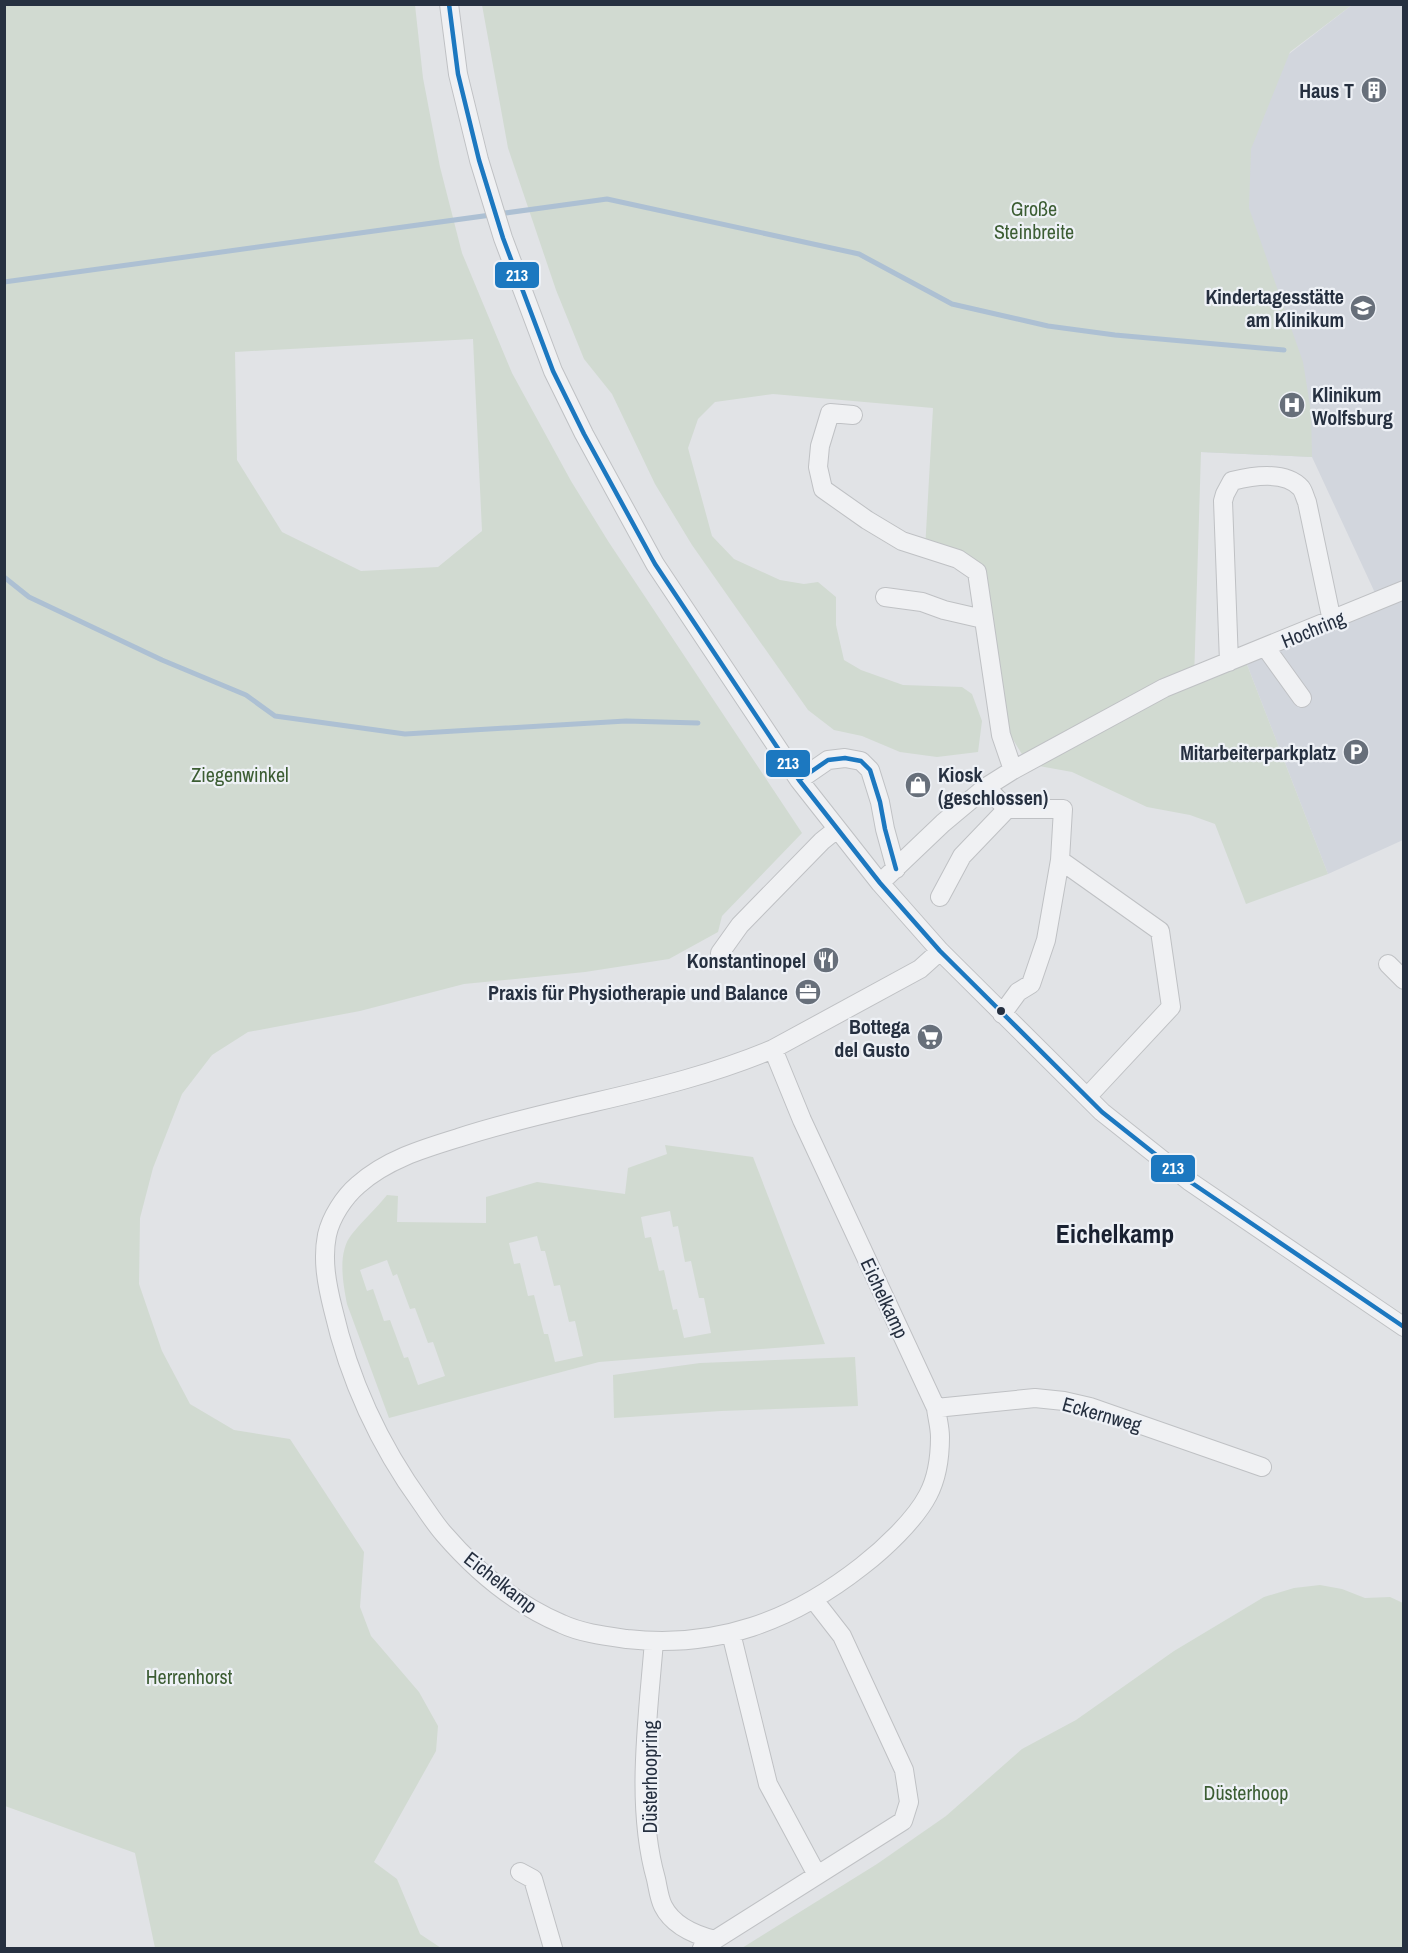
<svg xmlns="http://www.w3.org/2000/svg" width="1408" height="1953" viewBox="0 0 1408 1953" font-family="'Archivo Narrow',sans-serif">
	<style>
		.built { fill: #d2d6dd }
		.green { fill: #d1dad1; fill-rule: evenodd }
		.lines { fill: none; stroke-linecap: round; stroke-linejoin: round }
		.stream { stroke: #adc0d3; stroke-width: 5 }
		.minor-casing { stroke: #bfc1c4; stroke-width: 20 }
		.minor { stroke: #f0f1f3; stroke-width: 18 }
		.bus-1-casing { stroke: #eef1f6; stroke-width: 9 }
		.bus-1 { stroke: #1c78c0; stroke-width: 4.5 }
		.bus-dot { fill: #263040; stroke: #eef1f6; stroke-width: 2 }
		.labels { text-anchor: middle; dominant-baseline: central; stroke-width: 4.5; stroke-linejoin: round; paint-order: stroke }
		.poi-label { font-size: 20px; font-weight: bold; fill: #263040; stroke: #eef1f6; text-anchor: end }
		.park-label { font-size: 20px; fill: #3c5d33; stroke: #eef1f6 }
		.street-label { font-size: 20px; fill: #263040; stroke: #eef1f6 }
		.district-label { font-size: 26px; font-weight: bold; fill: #192131; stroke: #eef1f6 }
		.line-badge { stroke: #eef1f6; stroke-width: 2 }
		.badge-label { font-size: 16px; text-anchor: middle; font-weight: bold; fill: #fff }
	</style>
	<rect width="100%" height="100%" fill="#e1e3e6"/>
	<path class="built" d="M1352 5H1403V840L1328 874 1246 662 1382 608 1312 457 1201 452 1230 100Z"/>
	<path class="green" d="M4 5H415L423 78 440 167 462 253 512 373 571 481 608 541 802 833 722 916 718 932 669 959 585 972 464 984 360 1011 248 1032 212 1055 182 1094 153 1168 140 1218 139 1284 162 1351 190 1404 234 1430 290 1439 364 1552 360 1607 371 1636 419 1692 438 1726 436 1751 374 1862 397 1879 420 1934 441 1948H155L135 1853 5 1806ZM473 339 482 531 438 567 361 571 282 532 237 460 235 352Z
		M482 5H1352L1290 52 1251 149 1249 208 1303 362 1311 412 1312 457 1201 452 1194 680 1246 662 1328 874 1246 904 1215 824 1190 815 1147 807 1072 772 1028 764 998 715 978 572 925 550 933 408 773 394 715 402 698 419 688 448 712 536 734 559 780 580 804 584 818 582 836 597V625L844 660 861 670 903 685 962 687 972 694 982 721 978 752 937 757 900 752 862 736 834 730 808 710 692 545 655 484 612 394 584 359 556 290 508 148Z
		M665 1145 753 1157 825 1344 599 1362 389 1418 347 1304C343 1283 337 1252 352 1234 363 1220 376 1209 387 1195L398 1196 397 1222 486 1223V1197L537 1182 625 1194 628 1168 667 1154ZM670 1211 673 1227 678 1226 685 1262 691 1261 699 1298H704L711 1333 684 1338 677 1309 673 1310 664 1270 659 1271 651 1237 645 1238 641 1217ZM537 1236 541 1251H545L554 1286 560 1285 569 1322 575 1321 583 1356 555 1362 548 1334H544L534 1295 528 1296 520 1263 514 1264 509 1243ZM387 1260 393 1276 397 1274 410 1309 415 1308 428 1343 433 1342 445 1376 418 1385 408 1357 404 1358 390 1320 384 1321 373 1289 367 1291 360 1270Z
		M855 1357 858 1406 721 1411 614 1418 613 1375 700 1363Z
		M1320 1585 1342 1589 1365 1598 1390 1597 1403 1603V1948H742L877 1864 946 1816 1022 1749 1076 1720 1174 1651 1264 1597 1294 1588Z"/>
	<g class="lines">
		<path class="stream" d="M4 282 607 199 859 254 952 304 1048 326 1115 335 1284 350
			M4 577 29 597 162 660 246 695 275 716 405 734 626 721 698 723"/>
		<defs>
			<path id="minor" d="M449 4 458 74 479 160 503 238 553 371 584 434 655 564 799 780 880 883 940 951 1102 1112 1189 1181 1404 1327
				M853 415 830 413 820 446 818 467 823 489 867 520 902 541 958 559 977 572 1001 735 1013 770
				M885 597 922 602 944 610 983 619
				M1266 648 1302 698
				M1229 662 1223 501 1225 494 1232 481C1252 476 1285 470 1301 488 1304 492 1305 498 1307 502L1332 621
				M799 780 828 760 845 758 861 761 870 770 880 802 885 829 896 869
				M1060 860 1160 931 1171 1007 1087 1097
				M880 883 943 823 986 787 1013 770 1164 688 1404 590
				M940 897 962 856 1007 809 986 787
				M720 953 740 925 822 841 837 829
				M1388 964 1404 980
				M1002 1014 1018 992 1031 984 1046 940 1060 860 1063 809H1007
				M773 1049C716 1073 656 1088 595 1102 549 1113 503 1123 458 1138 422 1149 386 1160 358 1185 344 1197 331 1217 327 1235 322 1260 327 1285 333 1309 349 1379 380 1446 422 1504 429 1514 436 1525 444 1534 476 1571 517 1605 562 1624 581 1633 606 1636 627 1639 717 1649 792 1621 862 1566 884 1549 915 1520 928 1495 937 1478 940 1456 940 1437 940 1427 937 1417 936 1408L802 1120 773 1049 920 969 940 951
				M936 1408 1035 1398 1064 1401 1090 1407 1262 1467
				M731 1633 768 1784 817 1875
				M654 1641C648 1718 635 1805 656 1879 658 1888 659 1898 663 1906 673 1926 695 1935 715 1940
				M520 1872 533 1879 553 1948
				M702 1948 903 1821 909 1802 904 1770 842 1636 814 1600"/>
		</defs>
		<use href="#minor" class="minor-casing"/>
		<use href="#minor" class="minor"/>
		<defs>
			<path id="bus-1" d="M449 4 458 74 479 160 503 238 553 371 584 434 655 564 799 780 880 883 940 951 1102 1112 1189 1181 1404 1327
				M799 780 828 760 845 758 861 761 870 770 880 802 885 829 896 869"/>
		</defs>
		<use href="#bus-1" class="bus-1-casing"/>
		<use href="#bus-1" class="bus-1"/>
	</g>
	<defs>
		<symbol id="building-disc" viewBox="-11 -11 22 22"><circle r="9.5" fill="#676f7a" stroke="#eef1f6"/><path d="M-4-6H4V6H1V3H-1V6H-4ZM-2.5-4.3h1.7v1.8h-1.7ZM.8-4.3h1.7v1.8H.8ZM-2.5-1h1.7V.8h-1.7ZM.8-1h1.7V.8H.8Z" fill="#fff"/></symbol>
		<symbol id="school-disc" viewBox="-11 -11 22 22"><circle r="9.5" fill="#676f7a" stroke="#eef1f6"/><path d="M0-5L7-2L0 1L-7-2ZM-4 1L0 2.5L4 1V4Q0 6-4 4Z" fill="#fff"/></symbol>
		<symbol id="hospital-disc" viewBox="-11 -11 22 22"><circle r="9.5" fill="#676f7a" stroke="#eef1f6"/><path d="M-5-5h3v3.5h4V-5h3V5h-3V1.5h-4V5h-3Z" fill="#fff"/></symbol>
		<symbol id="parking-disc" viewBox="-11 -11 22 22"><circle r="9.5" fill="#676f7a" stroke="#eef1f6"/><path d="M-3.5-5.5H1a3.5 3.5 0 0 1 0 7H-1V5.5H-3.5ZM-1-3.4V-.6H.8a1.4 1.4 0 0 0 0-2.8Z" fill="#fff"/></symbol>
		<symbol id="shop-disc" viewBox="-11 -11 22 22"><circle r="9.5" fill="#676f7a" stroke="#eef1f6"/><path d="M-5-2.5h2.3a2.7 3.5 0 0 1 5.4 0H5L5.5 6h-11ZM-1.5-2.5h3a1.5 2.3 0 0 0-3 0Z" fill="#fff"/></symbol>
		<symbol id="restaurant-disc" viewBox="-11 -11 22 22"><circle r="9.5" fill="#676f7a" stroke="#eef1f6"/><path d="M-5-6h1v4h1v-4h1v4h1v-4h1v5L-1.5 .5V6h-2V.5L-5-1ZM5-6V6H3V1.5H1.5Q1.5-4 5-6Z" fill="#fff"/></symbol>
		<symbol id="office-disc" viewBox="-11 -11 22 22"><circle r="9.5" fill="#676f7a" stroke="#eef1f6"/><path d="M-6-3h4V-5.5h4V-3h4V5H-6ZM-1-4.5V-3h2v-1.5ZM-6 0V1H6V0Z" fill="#fff"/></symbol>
		<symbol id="supermarket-disc" viewBox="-11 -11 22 22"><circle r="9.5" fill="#676f7a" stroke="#eef1f6"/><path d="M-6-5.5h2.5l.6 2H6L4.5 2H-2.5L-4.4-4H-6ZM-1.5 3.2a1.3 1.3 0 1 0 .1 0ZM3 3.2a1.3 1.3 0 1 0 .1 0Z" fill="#fff"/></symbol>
	</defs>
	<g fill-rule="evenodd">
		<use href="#building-disc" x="1359" y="75" width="30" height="30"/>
		<use href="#school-disc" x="1348" y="293" width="30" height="30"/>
		<use href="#hospital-disc" x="1277" y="390" width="30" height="30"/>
		<use href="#parking-disc" x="1341" y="737" width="30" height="30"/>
		<use href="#shop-disc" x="903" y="770" width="30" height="30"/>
		<use href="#restaurant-disc" x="811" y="945" width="30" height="30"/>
		<use href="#office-disc" x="793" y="977" width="30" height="30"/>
		<use href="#supermarket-disc" x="915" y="1022" width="30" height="30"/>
	</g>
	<circle class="bus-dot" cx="1001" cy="1011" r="5"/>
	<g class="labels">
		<g class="poi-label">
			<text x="1354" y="90">Haus T</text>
			<text x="1344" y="296">Kindertagesstätte<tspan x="1344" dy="23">am Klinikum</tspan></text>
			<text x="1312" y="394" text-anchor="start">Klinikum<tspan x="1312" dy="23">Wolfsburg</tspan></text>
			<text x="1336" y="752">Mitarbeiterparkplatz</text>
			<text x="938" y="774" text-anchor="start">Kiosk<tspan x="938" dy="23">(geschlossen)</tspan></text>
			<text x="806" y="960">Konstantinopel</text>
			<text x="788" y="992">Praxis für Physiotherapie und Balance</text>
			<text x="910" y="1026">Bottega<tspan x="910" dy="23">del Gusto</tspan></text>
		</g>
		<g class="park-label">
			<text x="1034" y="208">Große<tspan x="1034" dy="23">Steinbreite</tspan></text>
			<text x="240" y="774">Ziegenwinkel</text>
			<text x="189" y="1676">Herrenhorst</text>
			<text x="1246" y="1792">Düsterhoop</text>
		</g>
		<g class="street-label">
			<text transform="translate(1313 629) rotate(-22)">Hochring</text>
			<text transform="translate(885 1298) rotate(65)">Eichelkamp</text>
			<text transform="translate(1102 1414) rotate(16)">Eckernweg</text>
			<text transform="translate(501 1582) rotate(38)">Eichelkamp</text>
			<text transform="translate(649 1777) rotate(-90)">Düsterhoopring</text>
		</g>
		<g class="district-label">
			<text x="1115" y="1233">Eichelkamp</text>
		</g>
	</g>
	<g class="line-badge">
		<rect x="494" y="261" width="46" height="28" rx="6" fill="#1c78c0"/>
		<rect x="765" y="749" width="46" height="29" rx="6" fill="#1c78c0"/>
		<rect x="1150" y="1154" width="46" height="29" rx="6" fill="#1c78c0"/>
	</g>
	<g class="badge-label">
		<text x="517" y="281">213</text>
		<text x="788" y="769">213</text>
		<text x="1173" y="1174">213</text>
	</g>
	<rect width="1408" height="1953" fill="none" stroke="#263040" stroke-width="12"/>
</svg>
